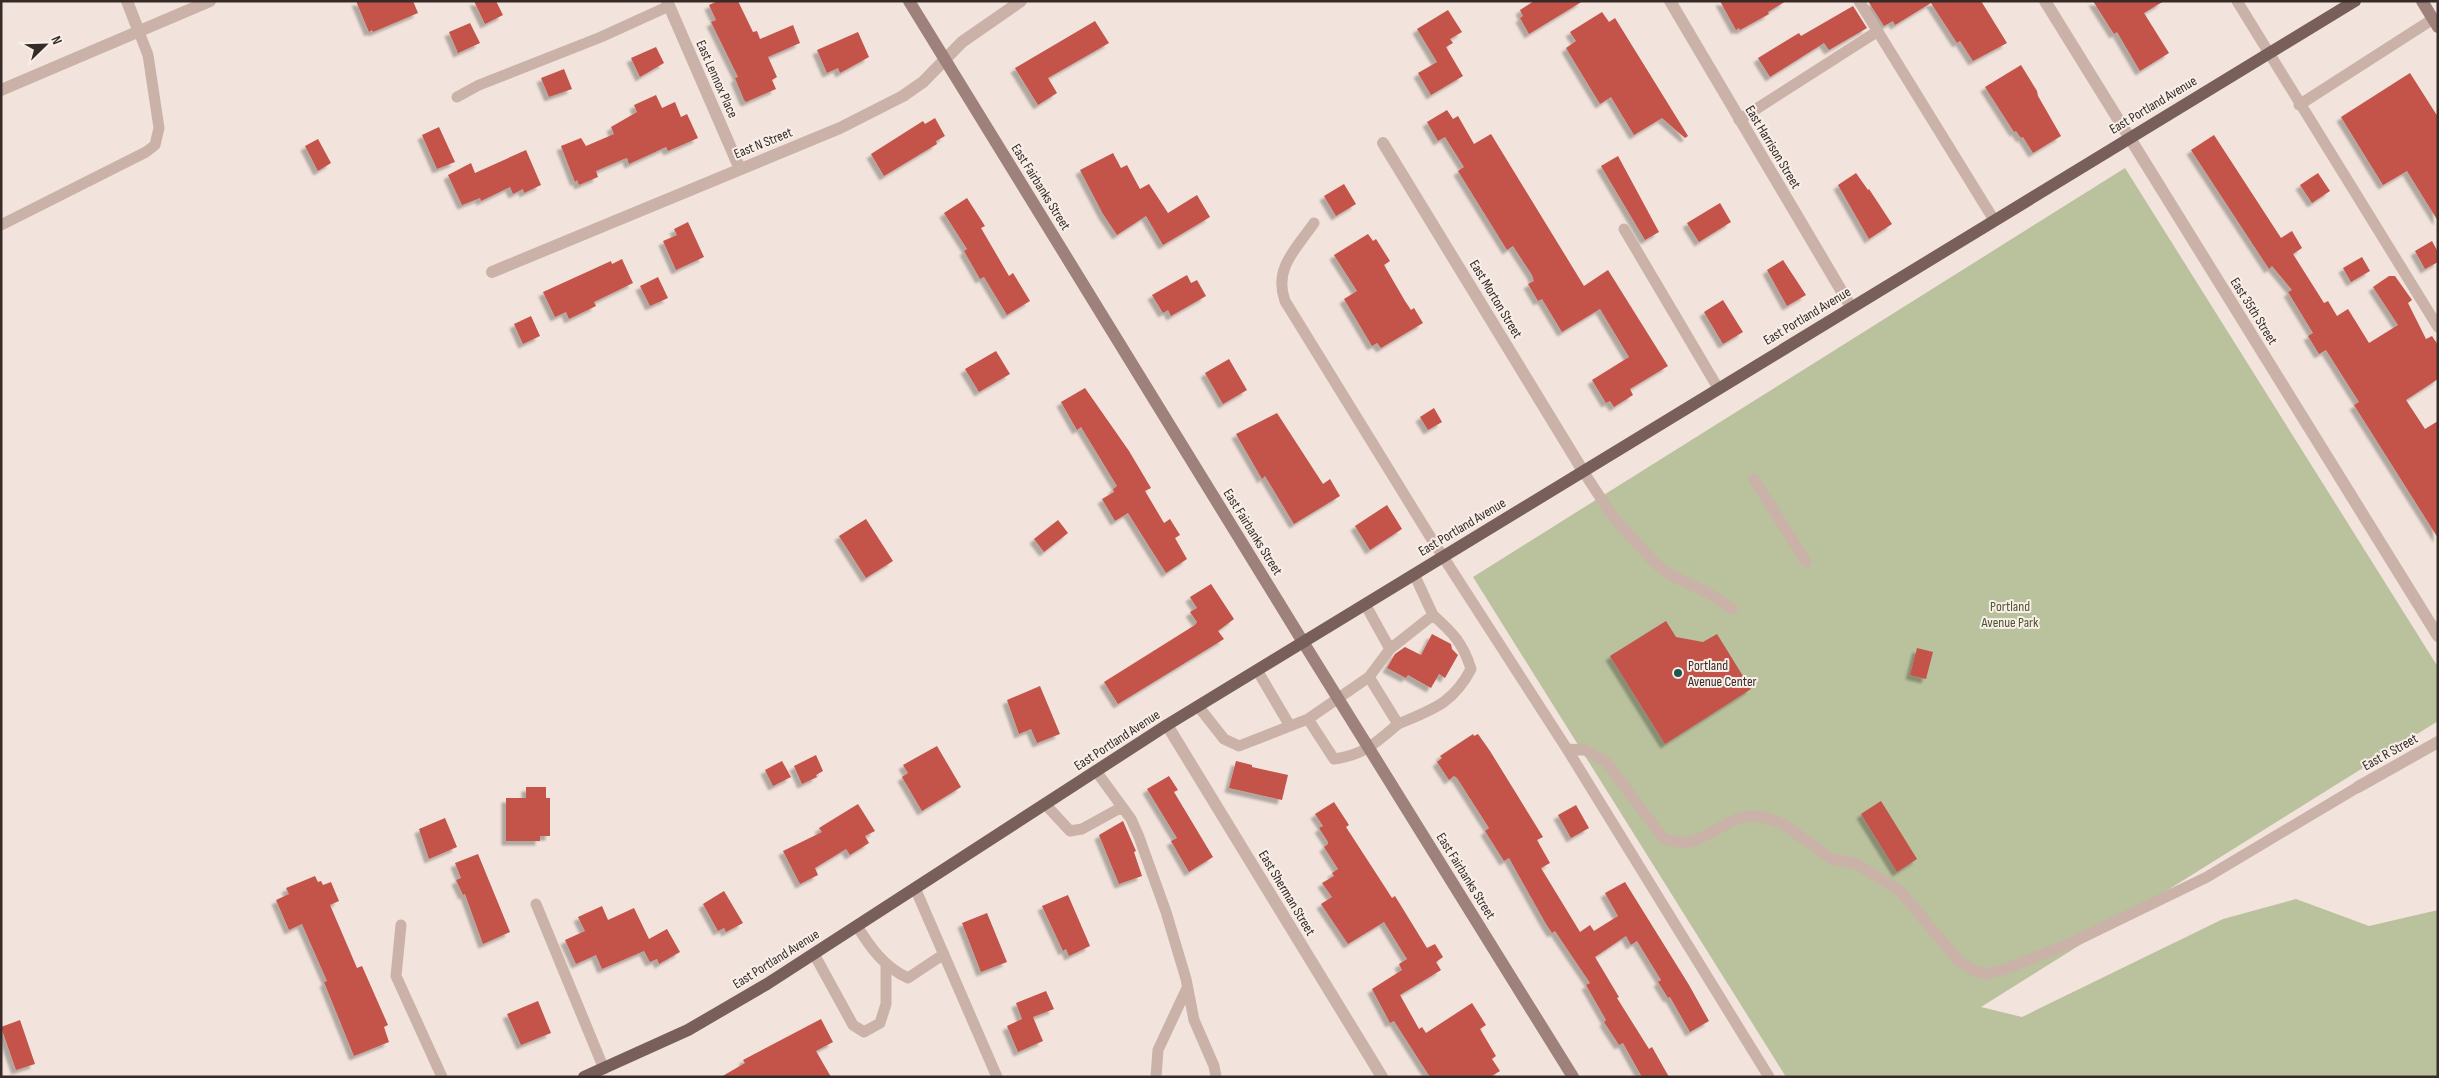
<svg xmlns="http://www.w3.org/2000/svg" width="2439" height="1078" viewBox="0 0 2439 1078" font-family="'Sofia Sans Condensed',sans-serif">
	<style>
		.green { fill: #bac19d }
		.building { fill: #c45248; filter: url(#shadow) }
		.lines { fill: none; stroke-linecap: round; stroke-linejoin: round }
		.lane { stroke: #cab2a8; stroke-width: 11 }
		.street { stroke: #cab2a8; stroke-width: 12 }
		.secondary { stroke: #9d817a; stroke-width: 12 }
		.primary { stroke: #785f5a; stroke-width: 12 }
		.poi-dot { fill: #1f5852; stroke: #f9efe9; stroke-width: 2 }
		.labels { text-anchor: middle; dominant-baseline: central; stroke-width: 4; stroke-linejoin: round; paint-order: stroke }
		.street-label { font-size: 14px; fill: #372b28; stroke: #f9efe9 }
		.park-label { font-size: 14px; fill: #4c552d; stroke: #f9efe9 }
		.poi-label { font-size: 14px; fill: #372b28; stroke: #f9efe9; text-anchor: start }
	</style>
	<defs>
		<filter id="shadow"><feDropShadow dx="-4.5" dy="4.5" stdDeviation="1" flood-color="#0004"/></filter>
	</defs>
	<rect width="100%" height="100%" fill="#f2e4dc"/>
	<path class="green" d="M2125 168 2438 667V721L1981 1007 2022 1017 2223 919 2296 899 2369 926 2438 910V1077H1786L1473 577Z"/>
	<path class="building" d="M356 1H413L418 13 373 32 372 30 369 32Z
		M474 1H496L503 15 485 24Z
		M718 1H738L753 32 757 31 760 39 793 25 800 43 768 57 777 77 772 80 776 89 746 102 744 100 735 78 738 77 711 22 716 20 709 5Z
		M1534 1H1583L1529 34 1520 18 1523 16 1520 10Z
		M1720 1H1786L1768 12 1769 14 1740 30 1739 28 1736 30Z
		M1868 1H1981L2007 43 1973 61 1960 41 1957 43 1931 3 1895 25 1893 21 1884 26Z
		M2093 1H2164L2144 13 2169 53 2140 71 2117 32 2114 34Z
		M1853 6 1867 28 1829 50 1824 43 1770 77 1758 58 1799 33 1801 36Z
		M1448 10 1462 32 1450 39 1453 43 1446 47 1463 76 1431 95 1418 73 1437 62 1417 29Z
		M1602 12 1609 22 1615 18 1688 136 1685 138 1662 118 1634 135 1611 97 1600 104 1566 48 1576 41 1570 32Z
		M1095 21 1109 43 1048 78 1057 93 1038 105 1015 68Z
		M470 23 480 43 458 53 449 32Z
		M858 32 869 57 840 73 838 68 827 73 817 50Z
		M656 47 664 63 640 77 631 58Z
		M2021 65 2037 91 2038 96 2061 136 2033 153 2023 137 2021 138 2016 131 2014 132 1985 87Z
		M564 69 572 89 549 97 541 78Z
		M2410 73 2438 117V221L2407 171 2383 185 2341 117Z
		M656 95 662 108 675 102 681 117 687 114 698 138 668 151 666 147 629 164 627 158 624 159 596 171 598 177 579 185 577 180 575 182 561 146 581 138 586 146 614 134 611 127 637 112 634 105Z
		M1447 110 1453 119 1458 116 1474 144 1491 134 1584 286 1608 270 1668 366 1630 389 1633 395 1614 407 1610 401 1606 403 1592 380 1629 357 1600 309 1562 332 1542 299 1538 301 1528 284 1534 281 1532 275 1513 246 1507 250 1458 171 1464 167 1445 137 1438 141 1427 122Z
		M935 118 945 136 936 141 937 144 884 176 871 154 923 121 925 124Z
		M439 127 455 162 437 169 422 135Z
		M2214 135 2281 238 2292 231 2302 248 2293 254 2324 303 2328 301 2337 316 2348 309 2369 343 2398 325 2373 287 2389 276H2395L2412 300 2408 303 2426 339 2432 336 2438 345V379L2406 400 2425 429 2438 421V538L2354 405 2359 402 2326 350 2319 354 2308 336 2313 333 2288 292 2292 290 2272 266 2269 269 2191 150Z
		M318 139 331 163 318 171 305 146Z
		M526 150 541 185 524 193 523 189 513 194 510 187 481 201 480 198 462 205 448 175 471 163 475 173Z
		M1113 153 1121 168 1127 165 1140 189 1149 184 1168 213 1197 195 1210 217 1163 245 1146 216 1117 235 1103 214 1080 170Z
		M1618 156 1659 232 1645 240 1601 166Z
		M1856 173 1868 190 1869 189 1892 224 1869 239 1838 185Z
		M2318 173 2330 191 2312 203 2300 185Z
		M1344 184 1356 204 1336 216 1324 196Z
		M967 198 985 226 981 228 1009 276 1013 273 1030 301 1007 315 984 277 980 279 964 251 967 249 944 213Z
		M1720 203 1731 222 1699 242 1687 223Z
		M688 222 704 257 676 270 663 241 677 235 674 229Z
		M1368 234 1373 241 1376 239 1390 261 1384 265 1405 301 1411 310 1414 308 1423 323 1381 348 1377 343 1372 346 1344 299 1357 291 1334 255Z
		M2432 241 2438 252V262L2425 269 2415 251Z
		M2362 257 2370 271 2351 282 2343 268Z
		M622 259 633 283 594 302 596 306 569 319 566 312 555 317 543 292 611 261 612 264Z
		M1783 260 1806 295 1787 306 1767 270Z
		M1187 275 1191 283 1197 280 1206 296 1171 316 1168 310 1163 313 1152 295Z
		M658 277 668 298 650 306 640 286Z
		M1723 300 1743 332 1723 344 1704 312Z
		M531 316 540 336 523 344 514 324Z
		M996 351 1010 374 979 392 965 369Z
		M1229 359 1247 390 1223 404 1205 373Z
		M1085 388 1129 451 1151 488 1145 491 1164 523 1170 519 1180 535 1175 538 1187 559 1166 573 1128 513 1115 521 1102 499 1114 492 1113 489 1117 486 1081 427 1077 430 1061 402Z
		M1434 408 1442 422 1428 430 1420 417Z
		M1277 413 1323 484 1330 479 1340 496 1294 524 1265 476 1262 479 1236 434Z
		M1387 505 1402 529 1370 550 1355 526Z
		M866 519 893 561 866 578 839 536Z
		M1058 520 1068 533 1044 552 1034 539Z
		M1211 584 1234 619 1218 631 1224 639 1118 704 1104 682 1195 625 1197 622 1190 612 1197 608 1190 597Z
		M1666 621 1676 637 1703 642 1717 634 1751 689 1665 744 1610 656Z
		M1432 634 1451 644 1452 649 1458 655 1445 678 1439 674 1431 688 1408 675 1406 678 1387 668 1395 654 1405 647 1421 655Z
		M1917 648 1933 652 1926 679 1910 675Z
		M1040 686 1060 734 1037 743 1031 729 1019 734 1007 700Z
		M1473 734 1474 736 1478 734 1490 751 1543 837 1537 840 1550 863 1541 868 1580 932 1590 925 1594 931 1618 916 1605 893 1625 882 1689 985 1709 1021 1690 1032 1670 997 1668 998 1658 982 1661 980 1637 941 1631 945 1626 936 1595 957 1619 997 1617 998 1649 1049 1652 1047 1669 1077H1642L1623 1043 1619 1045 1604 1022 1606 1020 1586 985 1590 983 1555 931 1552 933 1546 924 1509 858 1504 861 1485 831 1489 828 1457 778 1454 776 1449 780 1437 762 1442 758 1440 756Z
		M937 746 961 787 922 811 902 777 908 773 903 765Z
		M816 755 823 771 816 775 817 777 802 784 794 766Z
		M782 761 791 777 773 786 765 770Z
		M1236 761 1252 765V767L1288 775 1282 800 1229 788Z
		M1169 776 1178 790 1174 792 1213 857 1189 872 1171 841 1177 838 1147 789Z
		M526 787H546V798H550V836H540V841H506V798H526Z
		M1881 801 1917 859 1897 872 1861 814Z
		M1334 802 1349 825 1346 827 1392 898 1395 896 1427 948 1435 944 1443 957 1436 962 1441 970 1400 995 1419 1029 1422 1027 1426 1033 1472 1003 1486 1025 1480 1029 1496 1056 1492 1059 1500 1071 1490 1077H1430L1394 1021 1390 1023 1372 989 1402 970 1399 964 1407 959 1384 922 1348 944 1321 904 1332 897 1322 883 1334 876 1332 873 1338 869 1324 847 1328 844V842L1319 828 1323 826 1315 814Z
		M858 804 875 831 865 836 869 843 850 855 846 849 815 868 818 875 800 884 783 851 822 832 819 828Z
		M1576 805 1589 828 1571 838 1558 815Z
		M445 818 457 847 429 859 419 829Z
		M1123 821 1136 851 1134 852 1142 876 1119 884 1099 835Z
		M478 854 510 932 483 944 465 894 463 895 456 880 461 878 455 863Z
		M315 876 318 882 321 881 323 885 331 882 339 901 330 905 357 968 362 966 388 1025 384 1027 389 1042 354 1056 324 982 327 981 302 924 289 930 276 900 289 894 286 888Z
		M724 891 743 923 726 932 724 928 718 931 703 904Z
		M1068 895 1090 946 1069 956 1066 949 1063 951 1042 906Z
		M602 906 608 920 634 908 649 939 667 929 680 952 659 964 657 959 650 962 644 951 602 969 596 955 576 964 565 940 585 931 578 917Z
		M987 913 1007 962 981 972 962 923Z
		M1046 991 1054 1009 1033 1017 1043 1041 1018 1052 1007 1026 1022 1019 1016 1003Z
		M538 1001 551 1033 521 1045 507 1014Z
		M821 1019 833 1042 816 1051 831 1077H721L745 1063 743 1060Z
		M20 1020 35 1064 16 1070 1 1027Z"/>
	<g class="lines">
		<path class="lane" d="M1859 1 1994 220
			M2237 1 2438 327
			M457 97 479 85 601 37 669 6
			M2299 105 2433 19
			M1739 120 1878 31
			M1314 223C1297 248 1273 268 1285 301L1431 538 1567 749 1769 1077
			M1 225 146 152 155 145 159 128 148 55 139 32
			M1624 229 1718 388
			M1583 471 1613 517 1654 562 1667 573 1710 594 1732 609
			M1754 479 1806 562
			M1365 604 1390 649
			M1257 670 1290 726
			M1369 677 1390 649 1433 615 1414 574
			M1198 706 1224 739 1239 746 1308 719 1369 677 1398 724C1376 743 1364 755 1334 759L1308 719
			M1398 724C1431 710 1453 704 1471 669 1463 643 1453 633 1433 615
			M1567 749 1585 750 1606 762 1664 839 1685 843 1699 839 1734 820 1750 816 1763 817 1783 824 1832 859 1857 864 1900 891 1958 960 1973 970 1986 974 2005 969 2069 944 2207 877 2358 787
			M1096 771 1131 819 1139 837 1166 912 1186 979 1194 1020 1214 1066 1216 1077
			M1045 804 1070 831 1082 829 1122 807
			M915 888 997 1077
			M536 904 604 1069
			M401 925 396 976 442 1077
			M857 926C870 947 884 967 908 978L944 954
			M814 954 853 1025 864 1032 880 1023 886 1004V963
			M1156 1077 1158 1050 1187 988"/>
		<path class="street" d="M127 1 139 32
			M667 1 740 169
			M1670 1 1851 307
			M2045 1 2438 636
			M1 90 210 1
			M1383 143 1583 471
			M492 272 840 128 903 96 923 82 962 42 1021 1
			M1167 725 1382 1077
			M2358 787 2438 742"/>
		<path class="secondary" d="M909 1 1303 642 1573 1077
			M2422 1 2438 27"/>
		<path class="primary" d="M584 1077 688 1030 767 984 1167 725 2355 1"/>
	</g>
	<circle class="poi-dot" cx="1678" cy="673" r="5"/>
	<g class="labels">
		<g class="street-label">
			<text transform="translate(717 79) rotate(66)">East Lennox Place</text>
			<text transform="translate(2153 105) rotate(-31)">East Portland Avenue</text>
			<text transform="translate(763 143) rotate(-22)">East N Street</text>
			<text transform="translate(1773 147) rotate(59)">East Harrison Street</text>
			<text transform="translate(1041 187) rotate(58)">East Fairbanks Street</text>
			<text transform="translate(1496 299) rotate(59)">East Morton Street</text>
			<text transform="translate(2254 311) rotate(58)">East 35th Street</text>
			<text transform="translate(1807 316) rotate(-31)">East Portland Avenue</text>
			<text transform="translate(1462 527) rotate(-31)">East Portland Avenue</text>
			<text transform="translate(1253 532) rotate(58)">East Fairbanks Street</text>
			<text transform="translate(1117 740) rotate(-33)">East Portland Avenue</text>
			<text transform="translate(2390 752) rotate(-29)">East R Street</text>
			<text transform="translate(1466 876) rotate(58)">East Fairbanks Street</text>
			<text transform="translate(1287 893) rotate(59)">East Sherman Street</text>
			<text transform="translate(776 959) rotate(-32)">East Portland Avenue</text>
		</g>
		<g class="park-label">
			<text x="2010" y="606">Portland<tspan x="2010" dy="16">Avenue Park</tspan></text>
		</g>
		<g class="poi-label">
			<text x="1688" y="665">Portland<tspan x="1688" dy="16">Avenue Center</tspan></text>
		</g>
	</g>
	<rect width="2439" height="1078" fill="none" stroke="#372b28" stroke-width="5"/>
	<g transform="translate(45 45) rotate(67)" stroke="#f9efe9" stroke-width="4" paint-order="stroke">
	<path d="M0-4L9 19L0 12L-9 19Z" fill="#372b28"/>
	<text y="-8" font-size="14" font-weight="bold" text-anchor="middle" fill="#372b28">N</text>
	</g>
</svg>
